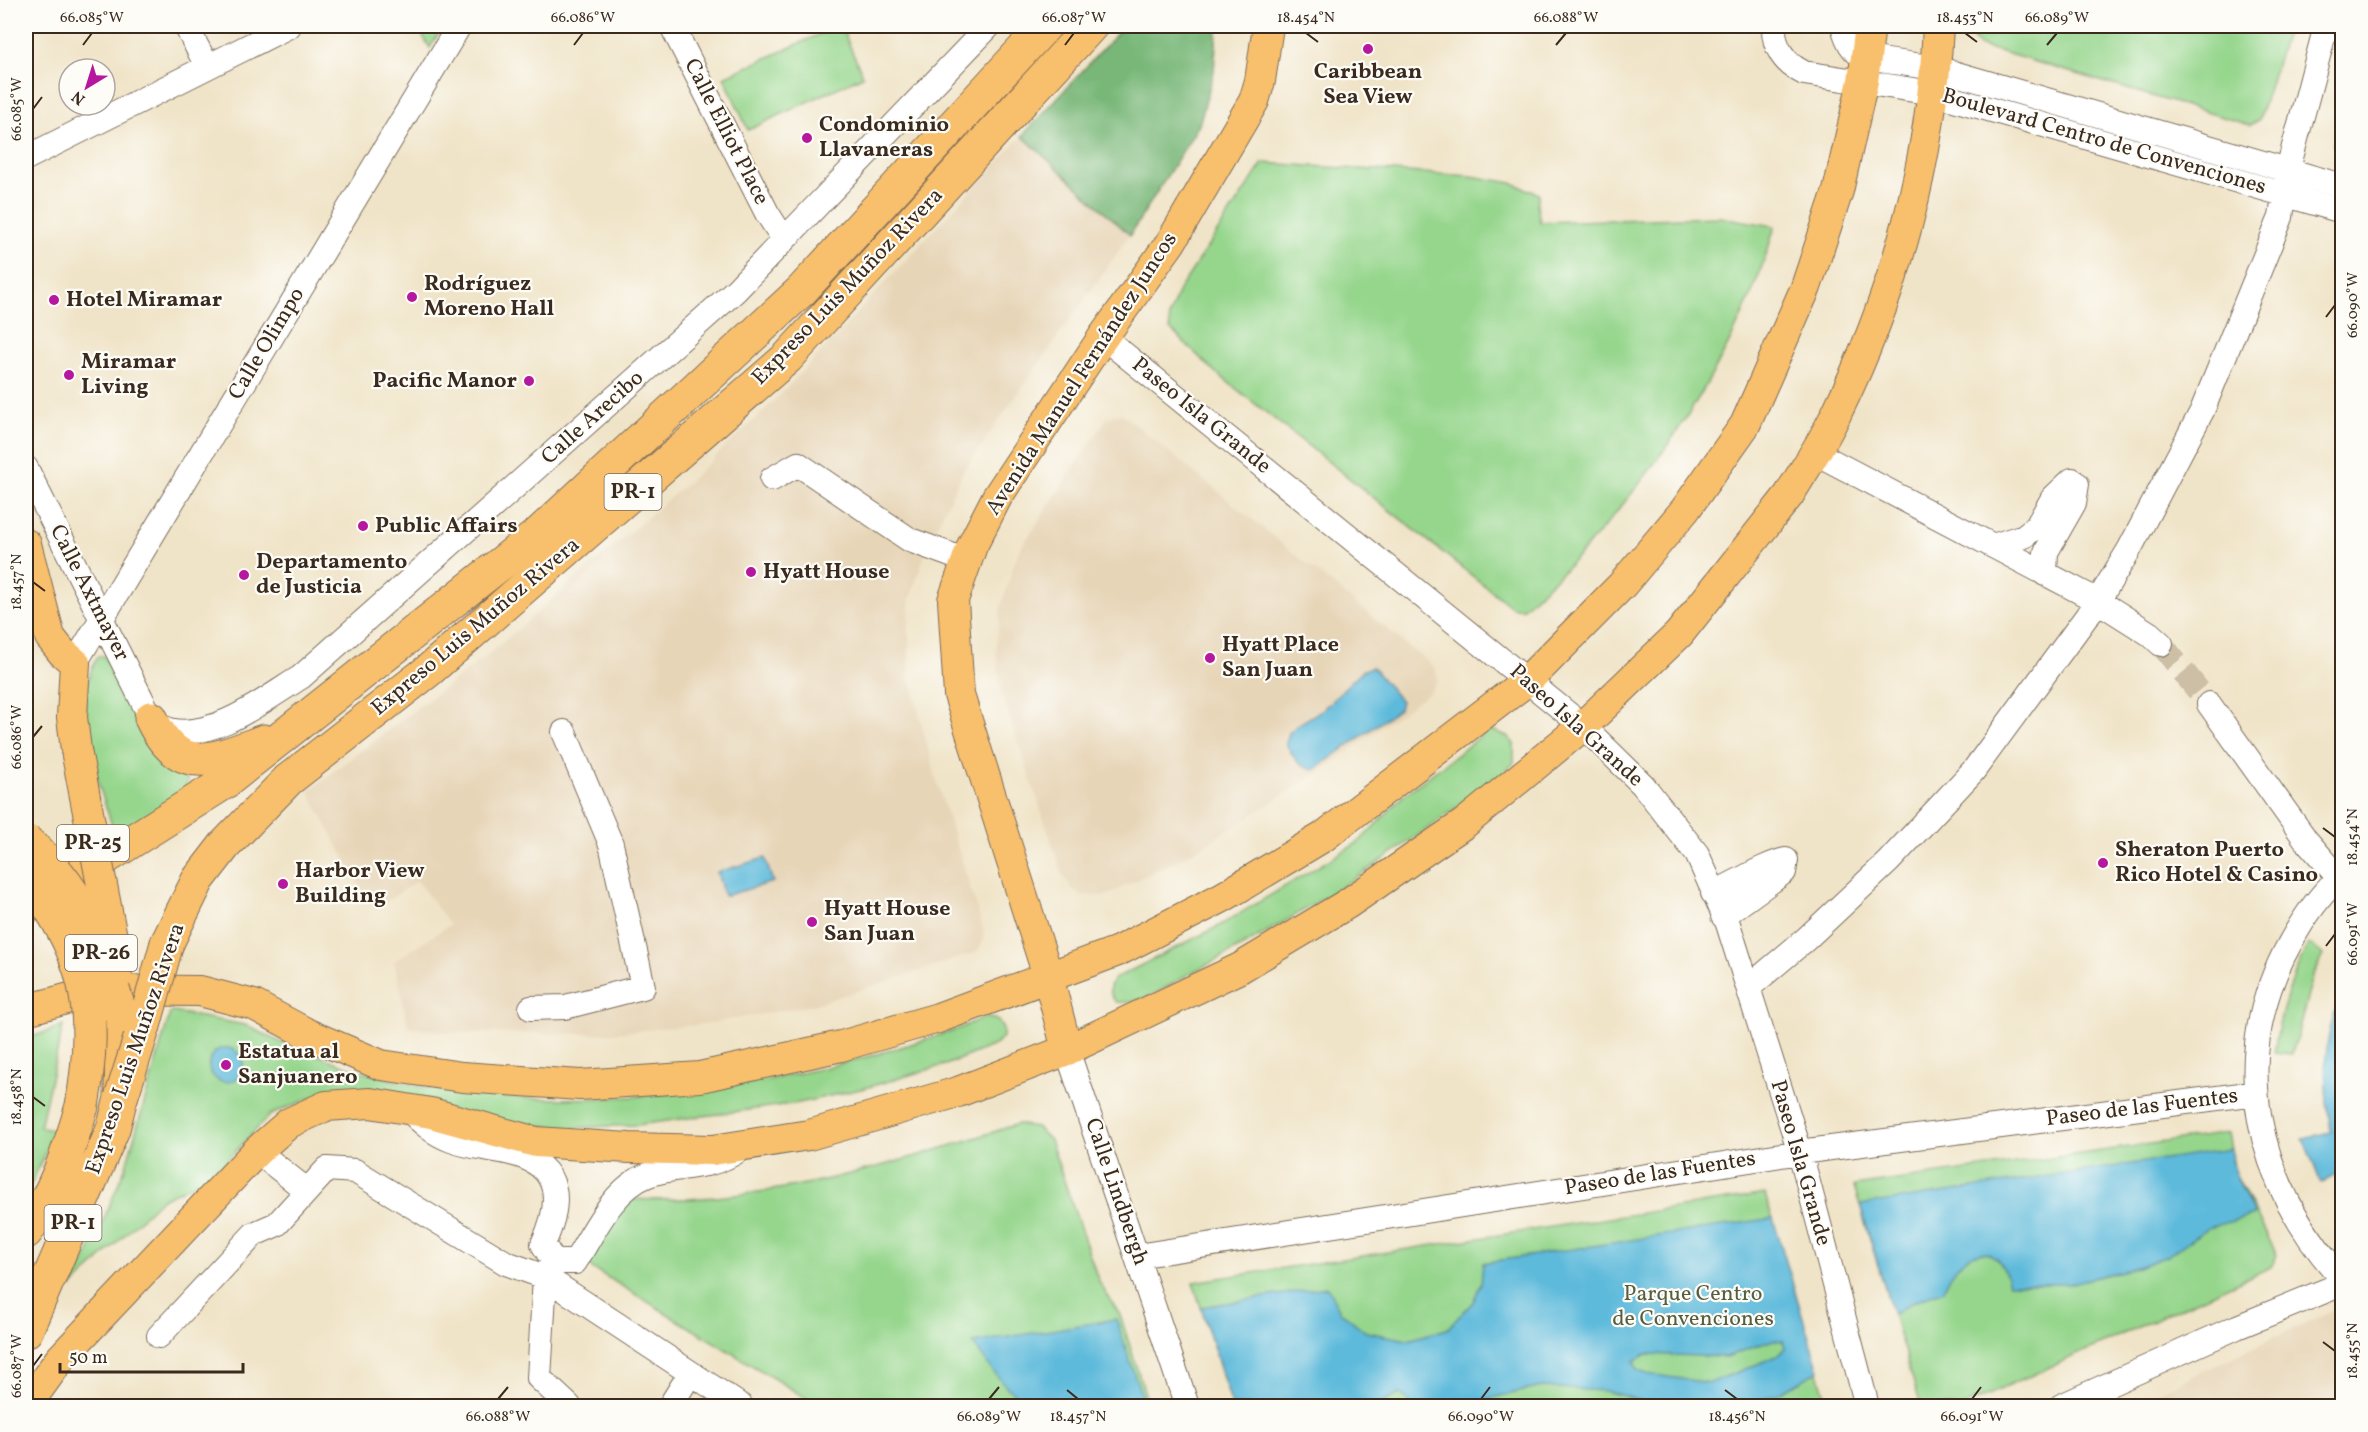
<svg xmlns="http://www.w3.org/2000/svg" width="2368" height="1432" viewBox="0 0 2368 1432" font-family="Vollkorn,serif">
	<style>
		.built { fill: #e7d5b7 }
		.green { fill: #95d68c; stroke: #688055; stroke-width: 1.5 }
		.forest { fill: #78b778; stroke: #5a704b; stroke-width: 1.5 }
		.water { fill: #5dbadb; stroke: #4c727c; stroke-width: 1.5; fill-rule: evenodd }
		.lines { fill: none; stroke-linecap: round; stroke-linejoin: round }
		.minor-tunnel { stroke: #ccbfa6; stroke-width: 24; stroke-dasharray: 24 12; stroke-linecap: butt }
		.minor-casing { stroke: #7a6b5a; stroke-width: 26 }
		.major-casing { stroke: #7a6b5a; stroke-width: 32 }
		.highway-casing { stroke: #7a6b5a; stroke-width: 35 }
		.minor { stroke: #fff; stroke-width: 24 }
		.major { stroke: #f8bf6c; stroke-width: 30 }
		.highway { stroke: #f8bf6c; stroke-width: 33 }
		.major-bridge-casing { stroke: #7a6b5a; stroke-width: 32; stroke-linecap: butt }
		.highway-bridge-casing { stroke: #7a6b5a; stroke-width: 35; stroke-linecap: butt }
		.major-bridge { stroke: #f8bf6c; stroke-width: 30 }
		.highway-bridge { stroke: #f8bf6c; stroke-width: 33 }
		.ticks { fill: none; stroke: #3b2a1e; stroke-width: 2 }
		.poi-dot { fill: #b5179e; stroke: #fdfcf7; stroke-width: 2 }
		.labels { text-anchor: middle; dominant-baseline: central; stroke-width: 4.5; stroke-linejoin: round; paint-order: stroke }
		.shield { fill: #fdfcf7; stroke: #75695f; stroke-width: 1.5 }
		.shield-label { font-size: 21px; font-weight: bold; fill: #3b2a1e }
		.poi-label { font-size: 22px; font-weight: bold; fill: #3b2a1e; stroke: #fdfcf7; text-anchor: start }
		.street-label { font-size: 22px; fill: #3b2a1e; stroke: #fdfcf7 }
		.park-label { font-size: 22px; fill: #565e3f; stroke: #fdfcf7 }
		.neatline { fill: none; stroke: #3b2a1e; stroke-width: 2 }
		.ticks-label { font-size: 15px; text-anchor: middle; fill: #3b2a1e }
	</style>
	<rect width="100%" height="100%" fill="#fdfcf7"/>
	<filter id="ink" filterUnits="userSpaceOnUse"><feTurbulence type="fractalNoise" baseFrequency=".0167" numOctaves="2"/><feDisplacementMap in="SourceGraphic" scale="12" xChannelSelector="R" yChannelSelector="G"/><feConvolveMatrix kernelMatrix="1 2 1 2 8 2 1 2 1" color-interpolation-filters="sRGB"/></filter>
	<filter id="wash" filterUnits="userSpaceOnUse"><feTurbulence type="fractalNoise" baseFrequency=".008" numOctaves="4" result="noise"/><feDisplacementMap in="SourceGraphic" scale="24" xChannelSelector="R" yChannelSelector="G"/><feGaussianBlur stdDeviation="1.35" result="paint"/><feColorMatrix in="noise" values="0 0 0 0 0 0 0 0 0 0 0 0 0 0 0 0 0 1.4 0 .05"/><feComposite in="paint" operator="in"/></filter>
	<g filter="url(#wash)">
		<rect width="100%" height="100%" fill="#f0e4c8"/>
		<path class="built" d="M1022 136 1130 235 964 470 929 542 909 602V675L937 782 984 931 982 944 975 953 813 1005 705 1024 604 1034 455 1033 408 1027 394 961 450 925 417 881 373 910 308 791 495 649 695 476 782 393Z
			M1121 413 1434 667 1439 680 1431 691 1334 762 1197 850 1105 896 1082 895 1071 888 1062 873 1002 695 996 649 1001 606 1018 552 1107 418Z
			M2341 1306 2342 1406H2128Z"/>
		<path class="green" d="M417 26H443L430 48Z
			M838 26H841L863 76 748 130 724 77Z
			M1966 26H2288L2259 120 2250 125 1978 45Z
			M2342 109V153L2333 145Z
			M1263 163 1471 176 1512 183 1539 194 1537 205 1540 222 1720 217 1775 226C1740 348 1667 458 1582 552 1564 572 1543 589 1523 608H1513L1215 372 1170 329 1169 316 1179 290Z
			M98 656H104C120 686 133 720 151 748 161 763 179 766 188 781L183 794 116 839C100 783 66 711 98 656Z
			M1494 731 1507 736 1514 744V763L1508 769C1408 846 1304 916 1191 973 1169 985 1141 1006 1116 1002 1109 994 1107 985 1116 978L1219 926 1359 842 1404 795 1485 733Z
			M2309 944 2324 955 2313 976 2292 1054 2274 1052C2280 1014 2290 978 2309 944Z
			M174 1012 245 1025 282 1043 288 1040C438 1124 681 1105 843 1063 879 1054 916 1043 952 1031 963 1028 974 1020 985 1018 990 1017 994 1019 998 1021L1003 1029V1037L997 1044 948 1064 865 1088 799 1103 637 1125 570 1128 529 1125 313 1097 270 1115 214 1174 160 1200 71 1288 98 1233 126 1166 170 1013Z
			M63 1026 40 1127 55 1131 26 1196V1039Z
			M1018 1124 1036 1127 1050 1140 1099 1282 1120 1315 1149 1406H819L587 1265 629 1199C763 1206 892 1165 1018 1124Z
			M2228 1133 2235 1173 2277 1255 2271 1267 1964 1406H1921L1854 1186Z
			M1765 1194 1828 1406H1232L1193 1282Z"/>
		<path class="forest" d="M1124 26H1216L1217 31 1214 71 1199 125 1130 235 1022 136Z"/>
		<path class="water" d="M1372 667 1401 701 1399 709 1314 770C1298 767 1293 757 1286 743L1289 733 1299 724 1322 710 1362 671Z
			M765 858 773 882 724 896 717 872Z
			M2342 993V1171L2321 1183 2303 1138 2331 1132C2323 1080 2321 1043 2342 993Z
			M209 1065a17 17 0 1 1 34 0a17 17 0 1 1-34 0Z
			M2230 1149 2235 1173 2254 1215 2208 1228 2167 1256 2138 1267 2068 1284H2009C1997 1233 1958 1252 1944 1290L1912 1302 1893 1315 1860 1205Z
			M1773 1218 1819 1371 1777 1394 1740 1406H1660L1605 1391 1542 1387 1496 1397 1472 1406H1407L1409 1401 1400 1394 1376 1406H1232L1201 1307 1327 1287 1340 1311 1366 1332 1408 1340 1447 1329 1473 1302 1481 1283 1483 1263ZM1773 1340 1783 1341 1785 1348 1777 1356 1710 1383 1647 1374 1637 1370 1634 1361 1646 1354 1726 1357Z
			M1116 1319 1145 1406C1126 1407 1040 1411 1029 1405 1005 1391 988 1364 973 1343Z
			M480 1403 483 1406H285Z"/>
	</g>
	<g filter="url(#ink)">
		<g class="lines">
			<path class="minor-tunnel" d="M2161 644 2209 704"/>
			<defs>
				<path id="minor" d="M186 26 207 66
					M672 26 767 213 783 238
					M1774 26C1773 47 1785 64 1804 73L1933 93 2342 211
					M1843 26C1847 40 1852 52 1866 58L1936 68 2342 186
					M26 158 289 26
					M1103 337 1583 726 1643 785 1697 854 1728 924 1800 1152 1867 1406
					M1814 452 2098 601 2150 634 2161 644
					M26 468 151 718C157 722 164 729 170 730 212 741 267 698 301 677L736 290 989 26
					M772 479 798 464 910 540 967 561
					M1993 546 2024 536 2037 526 2053 498 2072 480
					M2045 574 2046 552 2074 503 2077 484
					M75 663 459 26
					M2209 704 2306 840 2339 878
					M2342 875C2321 893 2303 919 2290 943 2226 1058 2256 1185 2342 1278
					M1713 893C1737 883 1761 866 1786 860L1784 872 1723 916
					M1749 987 1806 939 1888 862 1974 770 2098 601 2129 550 2202 411 2281 217 2288 169 2326 26
					M531 1008 565 1007 643 987 611 844 564 732
					M1067 1050 1187 1406
					M407 1108C421 1122 433 1133 451 1140 471 1148 494 1148 514 1154 564 1167 561 1205 543 1244L554 1262
					M257 1151 306 1190
					M1137 1256 1800 1152 2256 1093
					M554 1262H575C594 1232 613 1188 648 1175 679 1164 705 1171 736 1152
					M551 1267 545 1277 539 1378 569 1406
					M159 1336 254 1234 277 1224 327 1169 355 1171 506 1263 545 1277 741 1406
					M670 1406 690 1374
					M2061 1406 2237 1327 2342 1284"/>
				<path id="major" d="M26 544 50 637 62 652 75 663 72 717 76 750
					M26 1010 99 990 200 991 254 1005 310 1035 381 1065 462 1077 580 1085 700 1077 841 1046 938 1018 1118 951 1223 897 1323 837 1528 680 1622 585 1685 510 1745 425 1806 287 1838 191 1863 81 1870 26
					M1067 1050 1048 976 959 695 953 600 972 546 997 497 1103 337 1171 242 1254 101 1260 81 1268 26
					M26 1406 60 1359 257 1151 289 1123 326 1106 370 1103 431 1113 536 1142 629 1148 713 1150 809 1135 958 1092 1067 1050 1240 968 1347 904 1465 823 1583 726 1679 634 1789 495C1805 468 1824 441 1837 412 1896 292 1932 159 1938 26"/>
				<path id="highway" d="M151 718C179 778 213 760 264 741
					M26 908 224 783 538 534 801 291 1045 26
					M167 943 198 880 225 845 288 780 428 671 787 358 1091 26
					M26 1232C54 1196 69 1150 82 1106
					M26 1331 113 1129 121 1098 122 1017"/>
			</defs>
			<use href="#minor" class="minor-casing"/>
			<use href="#major" class="major-casing"/>
			<use href="#highway" class="highway-casing"/>
			<use href="#minor" class="minor"/>
			<use href="#major" class="major"/>
			<use href="#highway" class="highway"/>
			<defs>
				<path id="major-bridge" d="M76 750 112 937 117 977"/>
				<path id="highway-bridge" d="M26 841C88 895 97 942 122 1017
					M26 875C88 952 99 1010 82 1106
					M121 1098 144 1026 167 943"/>
			</defs>
			<use href="#major-bridge" class="major-bridge-casing"/>
			<use href="#highway-bridge" class="highway-bridge-casing"/>
			<use href="#major-bridge" class="major-bridge"/>
			<use href="#highway-bridge" class="highway-bridge"/>
		</g>
	</g>
	<path class="ticks" d="M1306 33 1318 42M1965 33 1977 42M83 45 92 33M574 45 583 33M1065 45 1074 33M1556 45 1566 33M2047 45 2057 33M33 109 42 97M2326 317 2335 305M33 582 45 591M33 737 42 726M2323 828 2335 837M2326 946 2335 934M33 1097 45 1106M2323 1342 2335 1351M33 1366 42 1354M1067 1390 1078 1399M1725 1390 1737 1399M498 1399 508 1387M989 1399 999 1387M1481 1399 1490 1387M1972 1399 1981 1387"/>
	<g class="poi-dot">
		<circle cx="1368" cy="49" r="6"/>
		<circle cx="807" cy="138" r="6"/>
		<circle cx="412" cy="297" r="6"/>
		<circle cx="54" cy="300" r="6"/>
		<circle cx="69" cy="375" r="6"/>
		<circle cx="529" cy="381" r="6"/>
		<circle cx="363" cy="526" r="6"/>
		<circle cx="751" cy="572" r="6"/>
		<circle cx="244" cy="575" r="6"/>
		<circle cx="1210" cy="658" r="6"/>
		<circle cx="2103" cy="863" r="6"/>
		<circle cx="283" cy="884" r="6"/>
		<circle cx="812" cy="922" r="6"/>
		<circle cx="226" cy="1065" r="6"/>
	</g>
	<g class="labels">
		<g class="shield">
			<rect x="604.5" y="474" width="57" height="36" rx="4.5"/>
			<rect x="57" y="825" width="72" height="36" rx="4.5"/>
			<rect x="65" y="935" width="72" height="36" rx="4.5"/>
			<rect x="44.5" y="1205" width="57" height="36" rx="4.5"/>
		</g>
		<g class="shield-label">
			<text x="633" y="492">PR-1</text>
			<text x="93" y="843">PR-25</text>
			<text x="101" y="953">PR-26</text>
			<text x="73" y="1223">PR-1</text>
		</g>
		<g class="poi-label">
			<text x="1368" y="72" text-anchor="middle">Caribbean<tspan x="1368" dy="25">Sea View</tspan></text>
			<text x="819" y="125">Condominio<tspan x="819" dy="25">Llavaneras</tspan></text>
			<text x="424" y="284">Rodríguez<tspan x="424" dy="25">Moreno Hall</tspan></text>
			<text x="66" y="300">Hotel Miramar</text>
			<text x="81" y="362">Miramar<tspan x="81" dy="25">Living</tspan></text>
			<text x="517" y="381" text-anchor="end">Pacific Manor</text>
			<text x="375" y="526">Public Affairs</text>
			<text x="256" y="562">Departamento<tspan x="256" dy="25">de Justicia</tspan></text>
			<text x="763" y="572">Hyatt House</text>
			<text x="1222" y="645">Hyatt Place<tspan x="1222" dy="25">San Juan</tspan></text>
			<text x="2115" y="850">Sheraton Puerto<tspan x="2115" dy="25">Rico Hotel &amp; Casino</tspan></text>
			<text x="295" y="871">Harbor View<tspan x="295" dy="25">Building</tspan></text>
			<text x="824" y="909">Hyatt House<tspan x="824" dy="25">San Juan</tspan></text>
			<text x="238" y="1052">Estatua al<tspan x="238" dy="25">Sanjuanero</tspan></text>
		</g>
		<g class="street-label">
			<text transform="translate(726 132) rotate(63)">Calle Elliot Place</text>
			<text transform="translate(2104 142) rotate(16)">Boulevard Centro de Convenciones</text>
			<text transform="translate(848 287) rotate(-46)">Expreso Luis Muñoz Rivera</text>
			<text transform="translate(267 344) rotate(-59)">Calle Olimpo</text>
			<text transform="translate(1082 374) rotate(-57)">Avenida Manuel Fernández Juncos</text>
			<text transform="translate(1201 416) rotate(39)">Paseo Isla Grande</text>
			<text transform="translate(593 418) rotate(-42)">Calle Arecibo</text>
			<text transform="translate(89 593) rotate(63)">Calle Axtmayer</text>
			<text transform="translate(476 627) rotate(-40)">Expreso Luis Muñoz Rivera</text>
			<text transform="translate(1576 726) rotate(42)">Paseo Isla Grande</text>
			<text transform="translate(136 1049) rotate(-71)">Expreso Luis Muñoz Rivera</text>
			<text transform="translate(2142 1108) rotate(-7)">Paseo de las Fuentes</text>
			<text transform="translate(1800 1163) rotate(74)">Paseo Isla Grande</text>
			<text transform="translate(1660 1174) rotate(-9)">Paseo de las Fuentes</text>
			<text transform="translate(1116 1192) rotate(71)">Calle Lindbergh</text>
		</g>
		<g class="park-label">
			<text x="1693" y="1294">Parque Centro<tspan x="1693" dy="25">de Convenciones</tspan></text>
		</g>
	</g>
	<rect width="2368" height="1432" fill="none" stroke="#fdfcf7" stroke-width="66"/>
	<g transform="translate(87 87) rotate(218)"><circle r="28" fill="#fdfcf7" stroke="#afa8a0" stroke-width="1.5"/>
	<path d="M0-4.5L10 22L0 15L-10 22Z" fill="#b5179e"/>
	<text y="-9" font-size="16" font-weight="bold" text-anchor="middle" fill="#3b2a1e">N</text>
	</g>
	<path d="M60 1363v9h183v-9" fill="none" stroke="#3b2a1e" stroke-width="3"/>
	<text x="69" y="1363" font-size="18" fill="#3b2a1e" stroke="#fdfcf7" stroke-width="4.5" paint-order="stroke">50 m</text>
	<rect x="33" y="33" width="2302" height="1366" class="neatline"/>
	<g class="ticks-label">
		<text x="92" y="22">66.085°W</text>
		<text x="583" y="22">66.086°W</text>
		<text x="1074" y="22">66.087°W</text>
		<text x="1306" y="22">18.454°N</text>
		<text x="1566" y="22">66.088°W</text>
		<text x="1965" y="22">18.453°N</text>
		<text x="2057" y="22">66.089°W</text>
		<text transform="translate(16 109) rotate(-90)" y="5">66.085°W</text>
		<text transform="translate(2352 305) rotate(-90)" y="5">66.090°W</text>
		<text transform="translate(16 582) rotate(-90)" y="5">18.457°N</text>
		<text transform="translate(16 737) rotate(-90)" y="5">66.086°W</text>
		<text transform="translate(2352 837) rotate(-90)" y="5">18.454°N</text>
		<text transform="translate(2352 934) rotate(-90)" y="5">66.091°W</text>
		<text transform="translate(16 1097) rotate(-90)" y="5">18.458°N</text>
		<text transform="translate(2352 1351) rotate(-90)" y="5">18.455°N</text>
		<text transform="translate(16 1366) rotate(-90)" y="5">66.087°W</text>
		<text x="498" y="1421">66.088°W</text>
		<text x="989" y="1421">66.089°W</text>
		<text x="1078" y="1421">18.457°N</text>
		<text x="1481" y="1421">66.090°W</text>
		<text x="1737" y="1421">18.456°N</text>
		<text x="1972" y="1421">66.091°W</text>
	</g>
</svg>
